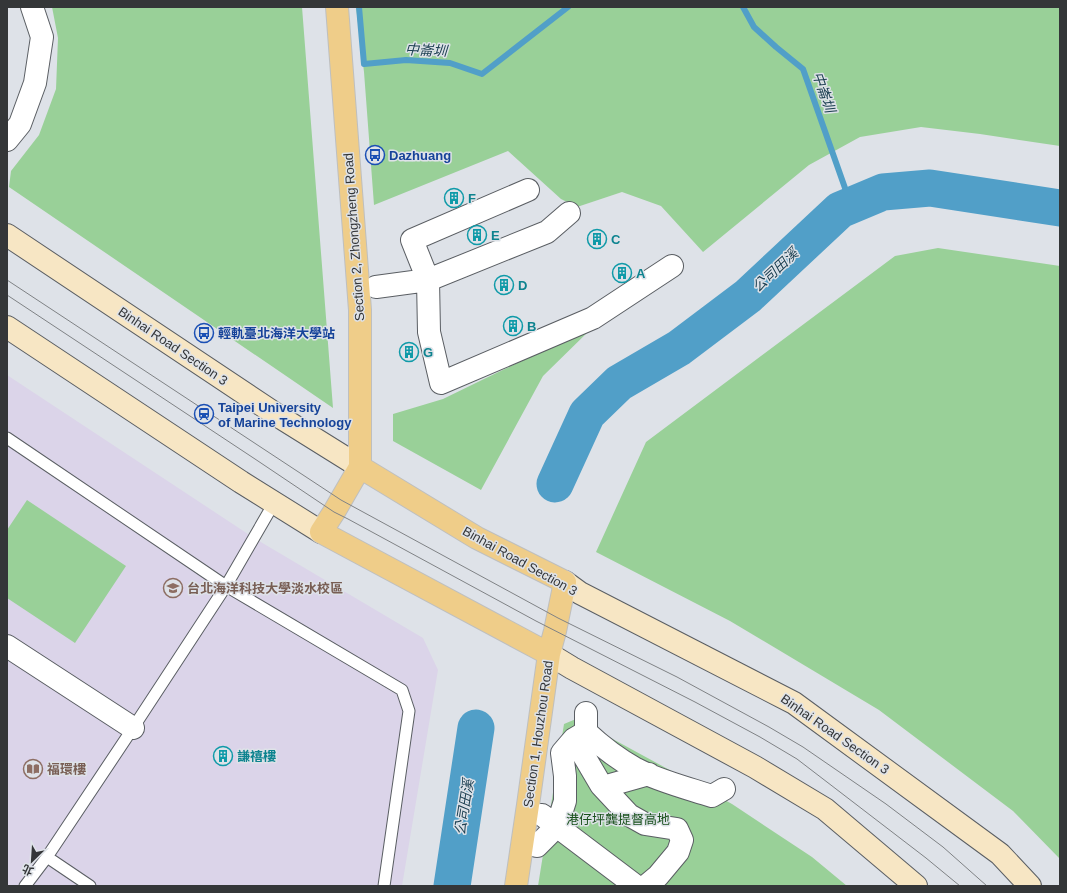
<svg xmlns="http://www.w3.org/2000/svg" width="1067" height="893" viewBox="0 0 1067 893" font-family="Arial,'Noto Sans TC',sans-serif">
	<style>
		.education { fill: #dbd4e9 }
		.green { fill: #99d098 }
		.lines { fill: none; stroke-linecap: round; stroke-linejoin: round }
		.stream { stroke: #519fc8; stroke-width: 6 }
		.river { stroke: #519fc8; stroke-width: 37 }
		.lane-casing { stroke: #5a5e63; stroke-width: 13 }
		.street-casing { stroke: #5a5e63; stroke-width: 24 }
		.secondary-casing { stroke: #5a5e63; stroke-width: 24 }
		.primary-casing { stroke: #bebfbf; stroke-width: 24 }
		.lane { stroke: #fff; stroke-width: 11 }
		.street { stroke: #fff; stroke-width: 22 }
		.secondary { stroke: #f7e6c4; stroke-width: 22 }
		.primary { stroke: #efcd89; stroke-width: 22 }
		.tram { stroke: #7f8285; stroke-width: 1 }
		.labels { text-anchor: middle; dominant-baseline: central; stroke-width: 3; stroke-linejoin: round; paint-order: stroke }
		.transit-label { font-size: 13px; font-weight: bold; fill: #164399; stroke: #dee2e8; text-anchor: start }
		.culture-label { font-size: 13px; font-weight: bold; fill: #0d838f; stroke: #dee2e8; text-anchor: start }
		.street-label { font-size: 13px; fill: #343638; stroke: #dee2e8 }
		.education-label { font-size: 13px; font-weight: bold; fill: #785e54; stroke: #dee2e8; text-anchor: start }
		.park-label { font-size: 13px; fill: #19511c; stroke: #dee2e8 }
		.water-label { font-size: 14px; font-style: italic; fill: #1d4052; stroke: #dee2e8 }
	</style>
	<rect width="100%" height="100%" fill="#dee2e8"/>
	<path class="education" d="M7 375 254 538 423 638 438 670 402 886H7Z"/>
	<path class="green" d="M52 7H302L333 408 9 187 11 171 39 135 56 89 58 38Z
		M356 7H1060V146L980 134 921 127 860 137 809 165 703 252 661 206 622 192 577 207 561 199 508 151 374 205 364 72Z
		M938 248 1060 266V859L1013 811 879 710 730 621 596 552 646 442 895 256Z
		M593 327 543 376 481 490 393 441V414L443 399 484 379Z
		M27 500 126 566 75 643 7 598V530Z
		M576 719 732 804 812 857 847 886H538L564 724Z"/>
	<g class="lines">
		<path class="stream" d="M359 7 364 64 406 60 450 63 482 74 568 7
			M743 7 754 27 776 47 803 69 851 205"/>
		<path class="river" d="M555 484 587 414 619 383 679 348 748 296 840 210 883 192 930 188 1060 208
			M452 886 476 728"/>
		<defs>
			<path id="lane" d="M7 438 226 586 402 690 409 711 384 886
				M47 857 90 886
				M25 886 47 857 133 728 226 586 274 503"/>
			<path id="street" d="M7 140 20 124 35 83 42 37 32 7
				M528 190 412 240 428 280 429 332 441 383 593 318 672 266
				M376 287 428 280 547 232 569 213
				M7 646 133 728
				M586 713V732L574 739 601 785 629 815 645 824 677 829 682 840 678 852 658 876 646 886
				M586 732C601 746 618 759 636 769 659 781 687 788 712 796L724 789
				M603 787 649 774
				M542 815 636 886
				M537 846 557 826 565 801V776L562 753 574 739"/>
			<path id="secondary" d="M7 235 283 419 360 467
				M7 327 241 482 321 532
				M565 582 580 593 794 703 1000 854 1030 886
				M549 654 572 668 755 767 825 809 916 886"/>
			<path id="primary" d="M337 7 360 310V467L334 512 321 532 549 654
				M360 467 477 538 565 582 555 631 549 654 528 805 516 886"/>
		</defs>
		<use href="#lane" class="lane-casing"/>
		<use href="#street" class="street-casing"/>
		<use href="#secondary" class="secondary-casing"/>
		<use href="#primary" class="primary-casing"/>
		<use href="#lane" class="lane"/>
		<use href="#street" class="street"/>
		<use href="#secondary" class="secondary"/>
		<use href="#primary" class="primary"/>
		<path class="tram" d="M7 280 341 500 558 618 677 677 769 727 803 747 886 804 943 847 987 886
			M7 295 255 459 334 512 348 519 536 621 695 702 760 737 797 759 926 858 960 886"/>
	</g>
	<defs>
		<symbol id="bus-ring" viewBox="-11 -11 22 22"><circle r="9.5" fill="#dee2e8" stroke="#1a4fb4" stroke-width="1.5"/><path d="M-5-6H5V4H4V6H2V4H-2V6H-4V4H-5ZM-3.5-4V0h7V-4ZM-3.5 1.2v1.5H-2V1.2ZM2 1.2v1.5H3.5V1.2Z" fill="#1a4fb4"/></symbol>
		<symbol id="building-ring" viewBox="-11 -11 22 22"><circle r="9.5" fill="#dee2e8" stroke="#0f9aa8" stroke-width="1.5"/><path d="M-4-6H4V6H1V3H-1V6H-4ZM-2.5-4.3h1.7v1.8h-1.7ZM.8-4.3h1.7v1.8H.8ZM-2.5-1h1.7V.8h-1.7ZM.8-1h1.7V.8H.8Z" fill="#0f9aa8"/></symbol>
		<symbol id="station-ring" viewBox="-11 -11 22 22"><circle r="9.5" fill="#dee2e8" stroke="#1a4fb4" stroke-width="1.5"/><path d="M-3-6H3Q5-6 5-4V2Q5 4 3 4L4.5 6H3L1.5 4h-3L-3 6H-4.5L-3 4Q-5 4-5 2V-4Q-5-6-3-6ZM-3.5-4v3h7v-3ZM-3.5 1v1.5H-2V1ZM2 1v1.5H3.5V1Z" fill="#1a4fb4"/></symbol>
		<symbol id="university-ring" viewBox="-11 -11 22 22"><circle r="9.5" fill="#dee2e8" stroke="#8d6e63" stroke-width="1.5"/><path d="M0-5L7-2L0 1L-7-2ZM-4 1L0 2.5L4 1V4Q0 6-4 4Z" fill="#8d6e63"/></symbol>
		<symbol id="library-ring" viewBox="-11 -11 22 22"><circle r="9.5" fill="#dee2e8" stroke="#8d6e63" stroke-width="1.5"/><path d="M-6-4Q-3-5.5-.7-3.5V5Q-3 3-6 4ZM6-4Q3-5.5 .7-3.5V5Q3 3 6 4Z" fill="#8d6e63"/></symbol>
	</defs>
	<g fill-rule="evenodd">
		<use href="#bus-ring" x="364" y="144" width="22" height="22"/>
		<use href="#building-ring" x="443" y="187" width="22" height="22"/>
		<use href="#building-ring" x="466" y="224" width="22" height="22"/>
		<use href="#building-ring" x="586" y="228" width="22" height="22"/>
		<use href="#building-ring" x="611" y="262" width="22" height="22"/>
		<use href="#building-ring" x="493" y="274" width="22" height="22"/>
		<use href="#building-ring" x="502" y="315" width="22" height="22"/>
		<use href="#bus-ring" x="193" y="322" width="22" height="22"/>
		<use href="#building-ring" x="398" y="341" width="22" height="22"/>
		<use href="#station-ring" x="193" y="403" width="22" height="22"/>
		<use href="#university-ring" x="162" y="577" width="22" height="22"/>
		<use href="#building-ring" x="212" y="745" width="22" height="22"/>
		<use href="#library-ring" x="22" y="758" width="22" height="22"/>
	</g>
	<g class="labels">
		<g class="transit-label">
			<text x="389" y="155">Dazhuang</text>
			<text x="218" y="333">輕軌臺北海洋大學站</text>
			<text x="218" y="407">Taipei University<tspan x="218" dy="15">of Marine Technology</tspan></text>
		</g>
		<g class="culture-label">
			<text x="468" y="198">F</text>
			<text x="491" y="235">E</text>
			<text x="611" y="239">C</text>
			<text x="636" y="273">A</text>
			<text x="518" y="285">D</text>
			<text x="527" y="326">B</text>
			<text x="423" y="352">G</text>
			<text x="237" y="756">謙禧樓</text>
		</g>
		<g class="street-label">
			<text transform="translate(354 237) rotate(-94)">Section 2, Zhongzheng Road</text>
			<text transform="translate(173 346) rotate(34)">Binhai Road Section 3</text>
			<text transform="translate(520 561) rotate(29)">Binhai Road Section 3</text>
			<text transform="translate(538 734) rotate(-82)">Section 1, Houzhou Road</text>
			<text transform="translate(835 734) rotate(35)">Binhai Road Section 3</text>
		</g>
		<g class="education-label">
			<text x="187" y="588">台北海洋科技大學淡水校區</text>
			<text x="47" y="769">福環樓</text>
		</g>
		<g class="park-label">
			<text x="618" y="819">港仔坪龔提督高地</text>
		</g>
		<g class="water-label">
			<text transform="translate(426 50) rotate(3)">中崙圳</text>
			<text transform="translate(824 92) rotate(71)">中崙圳</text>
			<text transform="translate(775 270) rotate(-43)">公司田溪</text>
			<text transform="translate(464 807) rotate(-81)">公司田溪</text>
		</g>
	</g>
	<rect width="1067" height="893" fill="none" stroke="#343638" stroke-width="16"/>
	<g transform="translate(32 861) rotate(205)" stroke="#dee2e8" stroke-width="3" paint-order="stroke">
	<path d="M0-3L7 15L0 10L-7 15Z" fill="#343638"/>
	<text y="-6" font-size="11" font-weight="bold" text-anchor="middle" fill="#343638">北</text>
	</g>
</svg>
